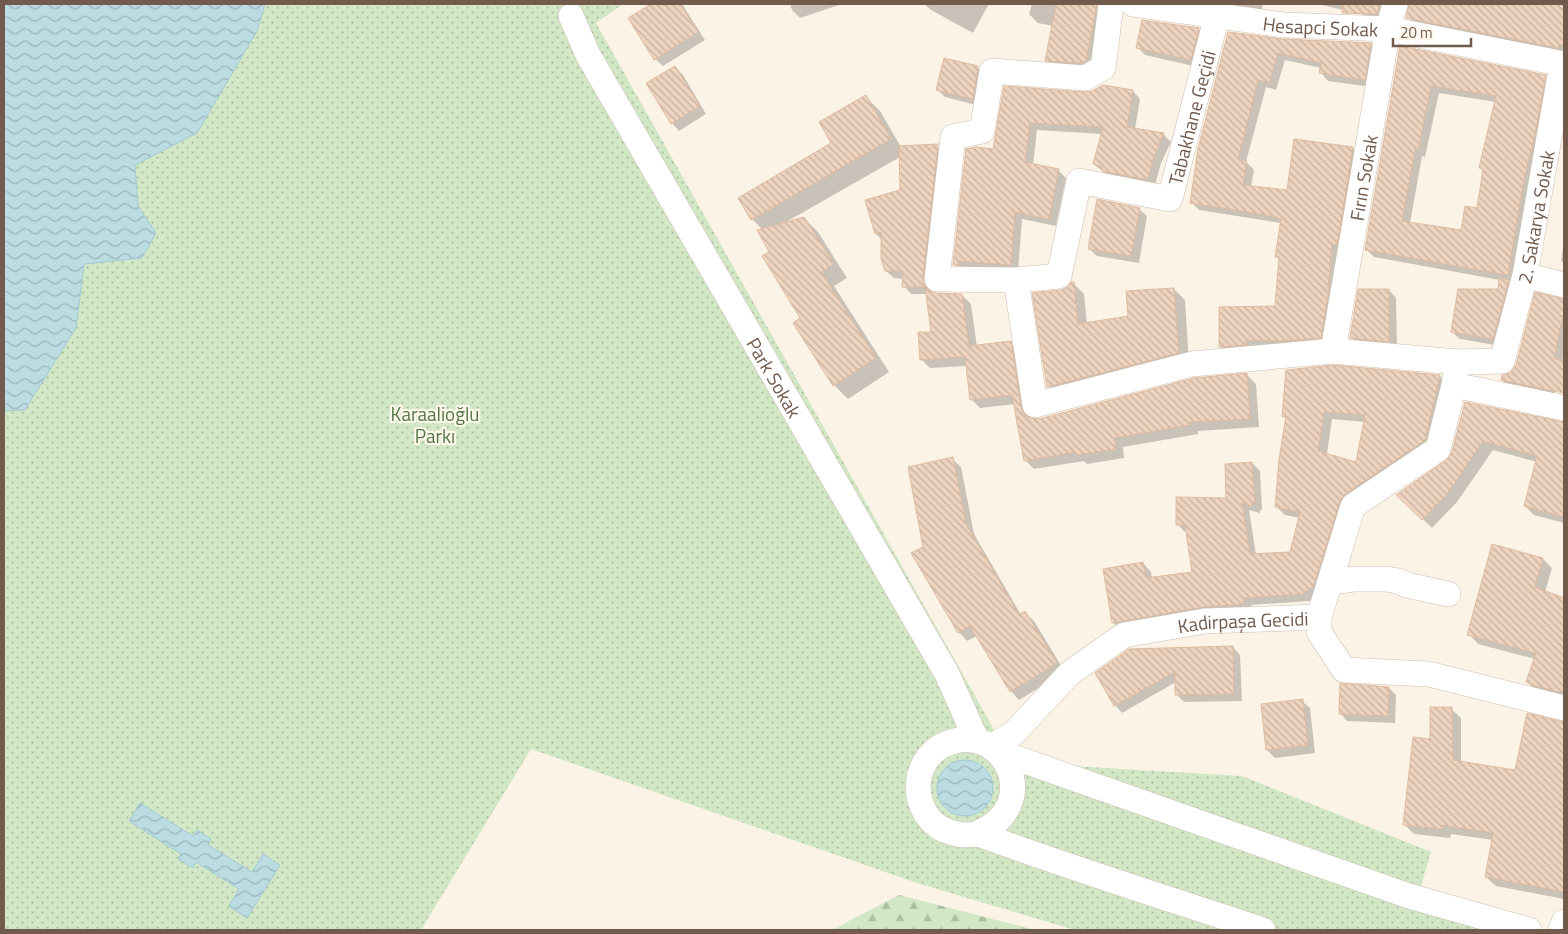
<svg xmlns="http://www.w3.org/2000/svg" width="1568" height="934" viewBox="0 0 1568 934" font-family="'Titillium Web',sans-serif">
	<style>
		.forest { fill: url(#forest-firs) }
		.park { fill: url(#park-dots) }
		.water { fill: url(#water-waves); stroke: #a2cad4 }
		.shadow { fill: #0003; fill-rule: evenodd }
		.building { fill: url(#building-back-hatch); stroke: #e0bba0; fill-rule: evenodd }
		.lines { fill: none; stroke-linecap: round; stroke-linejoin: round }
		.minor-casing { stroke: #cebeb0; stroke-width: 26 }
		.minor { stroke: #fff; stroke-width: 25 }
		.labels { text-anchor: middle; dominant-baseline: central; stroke-width: 4.5; stroke-linejoin: round; paint-order: stroke }
		.street-label { font-size: 19px; fill: #725b4c; stroke: #fef7ec }
		.park-label { font-size: 19px; fill: #527845; stroke: #fef7ec }
	</style>
	<defs>
		<pattern id="forest-firs" width="22" height="20" patternUnits="userSpaceOnUse" patternTransform="scale(1.25)"><rect width="22" height="20" fill="#d1e7c5"/><path d="M5 1l3.5 6h-7zM16 11l3.5 6h-7z" fill="#aebea2"/></pattern>
		<pattern id="park-dots" width="8" height="8" patternUnits="userSpaceOnUse" patternTransform="scale(1.25)"><rect width="8" height="8" fill="#d1e7c5"/><path d="M2 2h.1M6 6h.1" fill="none" stroke="#aebea2" stroke-width="1.8" stroke-linecap="round"/></pattern>
		<pattern id="water-waves" width="16" height="10" patternUnits="userSpaceOnUse" patternTransform="scale(1.25)"><rect width="16" height="10" fill="#bbdce3"/><path d="M0 5q4-4 8 0t8 0" fill="none" stroke="#9cb5ba"/></pattern>
		<pattern id="building-back-hatch" width="6" height="6" patternUnits="userSpaceOnUse" patternTransform="scale(1.25)"><rect width="6" height="6" fill="#eed4bf"/><path d="M-1 5l2 2M0 0l6 6M5-1l2 2" fill="none" stroke="#c5af9d"/></pattern>
	</defs>
	<rect width="100%" height="100%" fill="#fbf3e6"/>
	<path class="forest" d="M899 895 1036 930H832Z"/>
	<path class="park" d="M265 4H623L596 23 997 735 1037 764 1242 776 1431 852 1418 896 1510 930H1075L917 883 531 749 421 930H4V411L25 410 76 328 84 263 142 258 135 165 257 31Z"/>
	<path class="water" d="M4 4H265L257 31 197 133 135 165 138 206 156 233 142 258 84 264 76 328 25 410 4 411Z
		M937 788a28 28 0 1 1 56 0a28 28 0 1 1-56 0Z
		M140 803 193 836 197 830 211 839 208 845 252 872 263 854 280 865 247 918 229 906 239 889 196 862 193 868 178 859 181 854 129 821Z"/>
	<path class="shadow" d="M654 4H682L705 40 663 66 655 59 630 18Z
		M790 4H842L800 18 792 10Z
		M924 4H989L973 33 931 10Z
		M1032 4H1108L1094 69H1055L1046 60 1053 26 1038 23 1029 14Z
		M1187 4H1263L1261 14Z
		M1318 4H1399L1390 21Z
		M1409 4H1527L1555 10V4H1564V58L1419 27 1408 16Z
		M1198 29 1206 36 1198 67 1145 55 1138 47Z
		M1283 41 1371 44 1378 52 1372 87 1328 81 1321 73V68L1285 60 1276 90 1266 87 1246 162 1254 170 1251 187 1288 191 1353 148 1360 156 1328 345 1228 354 1221 347 1276 308 1280 260 1276 257 1281 223 1199 210 1191 202 1199 150Z
		M1401 47 1546 76 1553 84 1516 282 1508 281 1516 289 1500 346 1460 339 1452 332 1499 290 1500 280 1374 257 1366 249ZM1439 93 1496 102 1480 168 1484 171 1478 209 1462 231 1410 223 1422 156 1425 157Z
		M675 67 683 75 706 114 679 131 672 123Z
		M978 68 985 75 980 106 945 97 937 89Z
		M1005 88 1084 94 1133 91 1140 99 1135 129 1164 135 1171 142 1161 163 1155 185 1110 178 1094 164 1102 134 1037 130 1033 165 1058 170 1066 178 1056 226 1022 219 1018 272H962L954 264 994 150Z
		M865 96 880 111 901 147 937 146 945 153 930 286 932 293 962 295 971 304 977 347 1010 343 1020 352 1031 420H1039L1247 375 1256 384 1259 427 1198 431V434L1123 447 1124 458 1087 464 1084 461 1034 469 1025 460 1015 404 980 408 971 399 967 366 930 368 921 359 932 333 927 294H911L904 286V279L894 278 886 271 883 241 876 234 901 190 900 157 786 222 804 218 818 232 847 278 834 286 889 372 848 399 834 385 794 324 802 319 770 252 763 230 752 219 833 144Z
		M1139 209 1147 216 1139 263 1097 256 1089 249Z
		M1564 241V264L1561 261Z
		M1073 283 1084 294 1087 324 1129 317 1174 289 1185 300 1189 363 1059 397 1048 386 1061 291 1069 288Z
		M1389 290 1396 298 1397 349 1359 345 1351 338Z
		M1560 300H1564V352L1554 397 1510 387 1502 380 1511 374Z
		M1333 367 1440 376 1448 384 1433 448 1353 502 1321 595 1310 601 1251 605 1252 612 1122 631 1113 623 1143 563 1151 572 1152 579 1194 573 1188 533 1185 532 1177 524 1228 499 1252 463 1260 471 1262 510H1260V513L1249 510 1256 555 1291 553 1300 518 1285 515 1277 507 1287 420 1284 416ZM1332 419 1365 422 1357 464 1327 454Z
		M1466 403 1564 423V523L1534 515 1525 506 1537 462 1493 450 1457 502 1432 528 1398 495 1447 461 1453 453Z
		M952 459 961 467 974 534 1021 615 1025 613 1034 621 1065 672 1019 700 1011 691 977 636 967 641 959 632 924 547Z
		M1543 559 1552 568 1545 592 1564 599V699L1537 691 1527 682 1535 659 1478 644 1469 634Z
		M1233 647 1240 655 1242 701 1184 702 1176 694V682L1122 713 1115 705 1130 650Z
		M1389 688 1396 695 1395 723 1347 721 1340 713Z
		M1302 701 1310 708 1315 753 1275 758 1267 750 1262 705Z
		M1451 709 1461 718V763L1516 771 1561 723H1564V899L1496 886 1486 877 1493 840 1451 834 1450 838 1414 834 1404 824 1432 741Z"/>
	<path class="building" d="M651 4H680L698 32 654 60 628 18Z
		M1056 4H1097L1086 61 1082 63 1045 61Z
		M1343 4H1380L1377 14 1342 13Z
		M1409 4H1564V45H1559L1558 48 1406 18Z
		M1142 20 1199 28 1191 60 1136 48Z
		M1228 32 1283 39 1371 43 1365 80 1319 73 1321 63 1278 53 1269 83 1258 80 1238 160 1247 161 1243 185 1287 190 1294 139 1353 147 1337 245 1332 244 1328 289H1329L1321 338 1281 341 1246 340V345L1219 347V307L1275 306 1279 257H1275L1281 219 1277 218V217L1190 203 1198 149Z
		M1400 46 1546 75 1535 134 1523 184 1508 275 1365 250ZM1431 86 1496 96 1479 168 1483 169 1477 208 1465 206 1461 230 1402 221 1415 149 1418 150Z
		M944 58 978 66 973 99 936 90Z
		M675 66 700 106 671 124 646 83Z
		M1103 85 1133 90 1127 127 1164 133 1154 156 1148 178 1145 177 1144 179 1102 171V167L1093 164 1103 127 1030 123 1025 162 1059 169 1049 219 1015 212 1011 265 958 261 959 265H953L966 149 976 147 993 149 1004 86 1084 92 1092 91Z
		M866 95 891 139 751 220 738 198 831 143 819 122Z
		M938 144 923 277 925 287H902L903 271H885L881 258V232L875 234 865 200 900 190 899 146Z
		M1097 199 1140 208 1131 256 1088 249Z
		M804 217 834 264 821 272 876 358 833 386 793 323 800 318 762 256 769 252 757 230Z
		M1499 278 1509 280 1493 339 1451 332 1458 289H1498Z
		M1071 282H1074L1078 324 1128 316 1126 291 1174 288 1179 353 1047 387 1032 293 1061 290 1068 287Z
		M925 287 930 291 936 293 962 294 969 346 1011 341 1021 407 1024 414 1030 418 1039 419 1194 378 1247 373 1250 419 1189 422 1190 425 1114 438 1116 449 1077 455 1076 452 1024 461 1012 395 970 400 965 357 920 360 918 332H931Z
		M1358 289H1389V342L1350 338Z
		M1535 292 1564 299V311L1554 359 1564 360V393L1501 380 1502 375 1510 373 1516 365Z
		M1333 365 1440 375 1425 440 1345 494 1340 501 1313 587 1302 594 1243 598 1244 604 1203 607 1112 623 1103 569 1143 562 1146 578 1192 572 1185 525H1176V497L1226 498 1225 464 1252 462 1255 503 1252 502V506L1242 503 1250 554 1290 552 1300 512 1275 507 1279 460 1286 416 1282 417 1286 370ZM1324 412 1365 415 1356 462 1318 451Z
		M1465 402 1564 422V517L1524 506 1537 456 1483 441 1448 493 1422 520 1396 495 1446 460 1452 452Z
		M953 457 966 524 1019 615 1025 611 1057 663 1010 692 970 626 958 633 911 553 923 547 908 467Z
		M1492 544 1543 558 1535 587 1564 598V693L1532 685 1526 682 1536 653 1467 635Z
		M1233 646 1234 694 1175 695V672L1114 706 1095 673 1129 649Z
		M1340 683 1389 687 1388 716 1339 714Z
		M1303 699 1308 745 1266 750 1261 704Z
		M1430 707H1452L1453 760 1515 770 1527 713 1564 722V892L1485 877 1493 833 1442 825 1441 829 1403 825 1413 737 1430 739Z"/>
	<g class="lines">
		<defs>
			<g id="minor">
				<path id="s1" d="M1111 4 1103 68 1085 78 992 71 982 131 953 137 937 279 1016 280 1059 276 1079 181 1170 199 1217 15"/>
				<path id="s2" d="M1133 4 1284 25 1388 29 1564 64"/>
				<path id="s3" d="M571 16 588 55 947 674 977 741"/>
				<path d="M1525 275 1564 285"/>
				<path id="s4" d="M1016 280 1035 405 1192 364 1333 351 1457 362 1502 361 1525 275 1559 81 1564 73"/>
				<path id="s5" d="M1333 351 1388 29 1395 4"/>
				<path d="M1457 362 1454 385 1438 449 1353 506 1319 617V632L1344 670 1429 674 1564 708"/>
				<path d="M1454 385 1564 408"/>
				<path d="M1330 582 1354 579H1386L1398 581 1407 585 1448 594"/>
				<path id="s6" d="M991 747 1014 733 1070 673 1124 635 1205 621 1319 617"/>
				<path d="M996 751 1409 896 1529 930"/>
				<path d="M978 833C1043 806 1006 724 951 742 912 754 907 806 940 828 948 832 957 835 966 835 973 835 977 833 984 836 1076 870 1170 899 1263 930"/>
				<path d="M1561 930 1564 922"/>
			</g>
		</defs>
		<use href="#minor" class="minor-casing"/>
		<use href="#minor" class="minor"/>
	</g>
	<g class="labels">
		<g class="street-label">
			<text stroke="none"><textPath href="#s2" startOffset="189">Hesapci Sokak</textPath></text>
			<text stroke="none"><textPath href="#s1" startOffset="808">Tabakhane Geçidi</textPath></text>
			<text stroke="none"><textPath href="#s5" startOffset="176">Fırın Sokak</textPath></text>
			<text stroke="none"><textPath href="#s4" startOffset="748">2. Sakarya Sokak</textPath></text>
			<text stroke="none"><textPath href="#s3" startOffset="415">Park Sokak</textPath></text>
			<text stroke="none"><textPath href="#s6" startOffset="295">Kadirpaşa Gecidi</textPath></text>
		</g>
		<g class="park-label">
			<text x="435" y="413">Karaalioğlu<tspan x="435" dy="22">Parkı</tspan></text>
		</g>
	</g>
	<rect width="1568" height="934" fill="none" stroke="#725b4c" stroke-width="10"/>
	<path d="M1393 38v8h78v-8" fill="none" stroke="#725b4c" stroke-width="2.5"/>
	<text x="1400" y="38" font-size="15" fill="#725b4c" stroke="#fef7ec" stroke-width="4" paint-order="stroke">20 m</text>
</svg>
